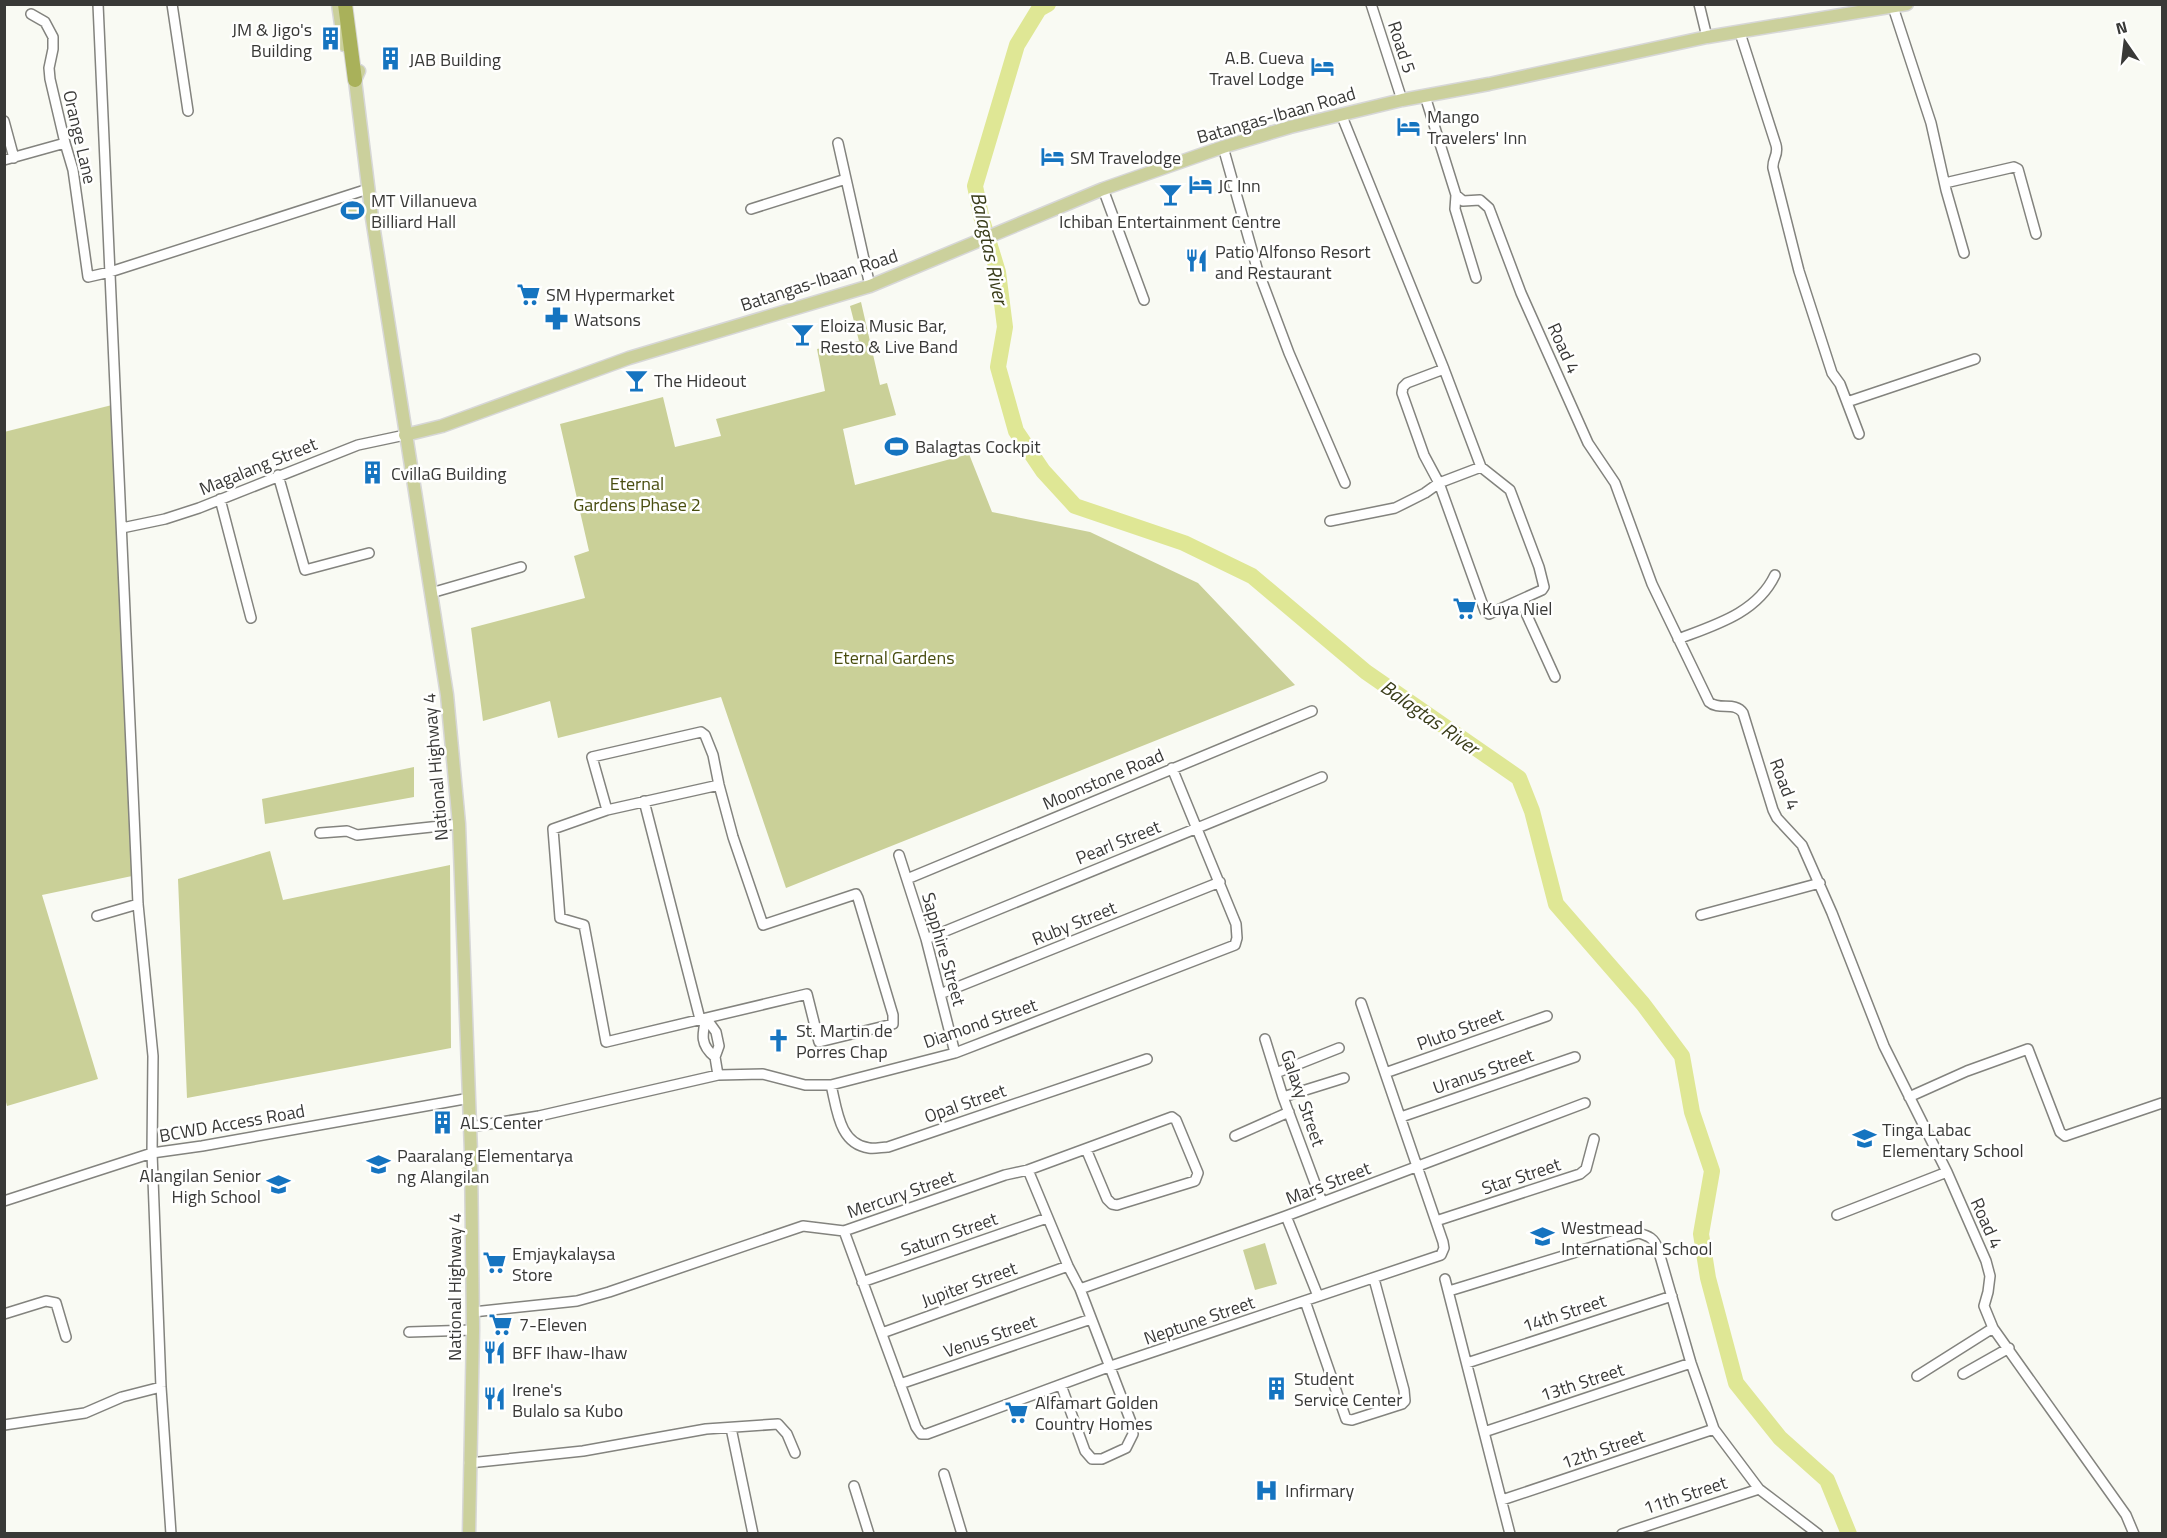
<svg xmlns="http://www.w3.org/2000/svg" width="2167" height="1538" viewBox="0 0 2167 1538" font-family="'Titillium Web',sans-serif">
	<style>
		.green { fill: #cad098 }
		.lines { fill: none; stroke-linecap: round; stroke-linejoin: round }
		.river { stroke: #dfe795; stroke-width: 16 }
		.minor-casing { stroke: #83837e; stroke-width: 12 }
		.major-casing { stroke: #d7d7d7; stroke-width: 15 }
		.highway-casing { stroke: #d7d7d7; stroke-width: 16 }
		.minor { stroke: #fff; stroke-width: 9 }
		.major { stroke: #cbd09c; stroke-width: 12 }
		.highway { stroke: #a9b15a; stroke-width: 14 }
		.labels { text-anchor: middle; dominant-baseline: central; stroke-width: 5; stroke-linejoin: round; paint-order: stroke }
		.poi-label { font-size: 18px; fill: #393937; stroke: #fffffe; text-anchor: start }
		.street-label { font-size: 18px; fill: #393937; stroke: #fffffe }
		.park-label { font-size: 18px; fill: #484d0f; stroke: #fffffe }
		.water-label { font-size: 20px; font-style: italic; fill: #393c19; stroke: #fffffe }
	</style>
	<rect width="100%" height="100%" fill="#f9faf3"/>
	<path class="green" d="M359 203 361 214 348 217 345 206Z
		M861 302 880 385 887 383 896 415 843 429 855 485 969 454 992 512 1090 532 1198 583 1295 685 786 888 721 697 558 738 550 701 483 721 471 628 585 598 574 556 589 551 560 424 663 397 675 447 721 436 716 419 825 391 817 349 859 341 850 306Z
		M112 405 132 876 42 895 98 1079 7 1106 4 1094V432Z
		M414 767V797L265 824 262 799Z
		M270 851 283 900 450 865 451 1048 187 1098 178 879Z
		M1265 1243 1277 1284 1255 1290 1243 1250Z"/>
	<g class="lines">
		<path class="river" d="M1048 4 1039 9 1017 45 975 186 982 220 998 272 1005 327 998 367 1016 431 1043 471 1075 506 1184 543 1252 576 1366 672 1519 778 1532 811 1556 904 1643 1004 1682 1056 1692 1112 1712 1171 1701 1234 1708 1278 1736 1383 1780 1438 1827 1480 1849 1534"/>
		<defs>
			<path id="minor" d="M98 4 138 904 153 1056 152 1153 161 1387 171 1534
				M172 4 188 111
				M1371 4 1402 100
				M1699 4 1707 37
				M1893 7 1931 123 1946 190 1964 253
				M31 14 45 22 53 37V49L49 68 50 79 65 143 73 170 88 277 110 272 368 189
				M1740 33 1776 145C1779 155 1772 159 1773 168L1799 271 1832 373 1840 384 1859 434
				M1425 96 1456 195 1463 201 1480 200 1489 208 1521 293 1588 443 1615 483 1652 584 1709 702C1719 711 1735 701 1743 713L1773 810 1777 818 1802 845 1832 913 1884 1046 1947 1172 1986 1261 1990 1276 1988 1292 1984 1306 1993 1328 2126 1515 2134 1534
				M1341 114 1444 369 1481 467 1510 490 1539 567 1544 587 1542 590 1489 614 1485 611 1439 483 1424 455 1402 393 1403 387 1407 383 1444 369
				M4 121 14 158
				M838 143 870 286
				M1223 147 1257 268 1289 353 1345 483
				M4 160 65 143
				M1945 183 2014 167 2018 169 2036 234
				M1103 189 1144 300
				M1456 195 1455 209 1476 278
				M751 209 846 179
				M1847 402 1975 359
				M278 475 305 570 369 553
				M220 499 251 618
				M1330 521 1395 508 1425 493 1439 483 1481 467
				M122 528 165 519 199 508 358 445 405 435
				M431 593 521 567
				M1520 600 1555 677
				M1678 639C1715 625 1757 613 1775 575
				M644 801 700 1019
				M607 810 592 757 701 732 705 735 713 755 719 785 733 837 763 925 856 894 858 898 893 1015V1024L819 1042 807 994 606 1042 584 925 560 918 553 829 607 810 719 785
				M320 833 347 831 357 835 459 824
				M899 855 926 939 955 1053
				M907 879 1312 711
				M1701 915 1820 883
				M97 916 138 904
				M926 939 1322 777
				M940 994 1220 882
				M1265 1039 1283 1097 1322 1202
				M715 1057C700 1045 702 1035 706 1018L716 1032 719 1046 715 1057 718 1075
				M1276 1073 1339 1048
				M1385 1073 1547 1016
				M831 1085C837 1109 839 1144 869 1148 875 1149 882 1147 888 1147L1147 1059
				M1283 1097 1344 1078
				M1909 1097 1967 1071 2028 1049 2060 1132 2065 1136 2162 1103
				M1401 1117 1575 1057
				M470 1127 539 1116 718 1075 763 1074 805 1085H831L955 1053 1235 945 1237 938 1236 924 1172 768
				M1235 1136 1289 1112
				M1028 1170 1172 1117 1176 1120 1198 1173 1195 1181 1117 1205 1112 1204 1107 1199 1086 1149
				M4 1201 152 1153 202 1146 470 1098
				M1837 1215 1947 1172
				M1286 1216 1318 1296
				M1436 1221 1580 1174 1586 1169 1594 1139
				M844 1231 916 1427 921 1434H927L1111 1366 1441 1255 1444 1248 1443 1242 1361 1003
				M1445 1279 1510 1534
				M862 1282 1047 1218
				M1080 1289 1286 1216 1585 1103
				M1449 1291 1638 1233C1649 1236 1654 1238 1658 1249L1691 1363 1714 1429 1759 1489 1818 1534
				M1305 1301 1346 1419 1352 1420 1402 1404 1405 1401 1404 1390 1374 1279
				M473 1312 577 1301 609 1292 803 1226 844 1231 1005 1175 1028 1170 1068 1266 1080 1289 1131 1422 1133 1434 1126 1448 1102 1459H1092L1085 1451 1061 1385
				M4 1314 46 1301 56 1303 66 1337
				M409 1332 473 1330
				M882 1333 1068 1266
				M1467 1363 1672 1296
				M1963 1374 2009 1348
				M1917 1376 1993 1328
				M900 1384 1091 1319
				M4 1425 85 1413 122 1397 161 1387
				M731 1428 753 1534
				M1484 1432 1691 1363
				M469 1463 583 1451 706 1429 778 1424 787 1434 795 1453
				M944 1474 962 1534
				M854 1486 869 1534
				M1502 1500 1714 1429
				M1622 1534 1759 1489"/>
			<path id="major" d="M338 4 344 45
				M359 71 355 80 372 218 447 695 459 824 471 1153 473 1330 469 1534
				M405 435 442 426 629 358 870 286 1103 189 1223 147 1290 127 1402 100 1489 84 1707 37 1907 4"/>
			<path id="highway" d="M345 4 355 80"/>
		</defs>
		<use href="#minor" class="minor-casing"/>
		<use href="#major" class="major-casing"/>
		<use href="#highway" class="highway-casing"/>
		<use href="#minor" class="minor"/>
		<use href="#major" class="major"/>
		<use href="#highway" class="highway"/>
	</g>
	<defs>
		<symbol id="building-bare" viewBox="-9 -9 18 18"><path d="M-4-6H4V6H1V3H-1V6H-4ZM-2.5-4.3h1.7v1.8h-1.7ZM.8-4.3h1.7v1.8H.8ZM-2.5-1h1.7V.8h-1.7ZM.8-1h1.7V.8H.8Z" fill="#1574c0" stroke="#fffffe" stroke-width="2.5" paint-order="stroke"/></symbol>
		<symbol id="hotel-bare" viewBox="-9 -9 18 18"><path d="M-6-4.5h1.5V1H6V5H4.5V3h-9V5H-6ZM-4 0a1.8 1.8 0 1 1 3.6 0ZM.5 0V-2.5h3Q6-2.5 6 0Z" fill="#1574c0" stroke="#fffffe" stroke-width="2.5" paint-order="stroke"/></symbol>
		<symbol id="bar-bare" viewBox="-9 -9 18 18"><path d="M-6-5H6L.8 .8V4.5H3.5V6h-7V4.5H-.8V.8Z" fill="#1574c0" stroke="#fffffe" stroke-width="2.5" paint-order="stroke"/></symbol>
		<symbol id="stadium-bare" viewBox="-9 -9 18 18"><path d="M0-5a6.5 5 0 1 0 0 10a6.5 5 0 1 0 0-10ZM-3.5-1.8h7v3.6h-7Z" fill="#1574c0" stroke="#fffffe" stroke-width="2.5" paint-order="stroke"/></symbol>
		<symbol id="restaurant-bare" viewBox="-9 -9 18 18"><path d="M-5-6h1v4h1v-4h1v4h1v-4h1v5L-1.5 .5V6h-2V.5L-5-1ZM5-6V6H3V1.5H1.5Q1.5-4 5-6Z" fill="#1574c0" stroke="#fffffe" stroke-width="2.5" paint-order="stroke"/></symbol>
		<symbol id="supermarket-bare" viewBox="-9 -9 18 18"><path d="M-6-5.5h2.5l.6 2H6L4.5 2H-2.5L-4.4-4H-6ZM-1.5 3.2a1.3 1.3 0 1 0 .1 0ZM3 3.2a1.3 1.3 0 1 0 .1 0Z" fill="#1574c0" stroke="#fffffe" stroke-width="2.5" paint-order="stroke"/></symbol>
		<symbol id="pharmacy-bare" viewBox="-9 -9 18 18"><path d="M-2-6h4v4h4v4h-4v4h-4v-4h-4v-4h4Z" fill="#1574c0" stroke="#fffffe" stroke-width="2.5" paint-order="stroke"/></symbol>
		<symbol id="church-bare" viewBox="-9 -9 18 18"><path d="M-1.2-6h2.4v3.5h3.3v2.4h-3.3V6h-2.4V-.1h-3.3v-2.4h3.3Z" fill="#1574c0" stroke="#fffffe" stroke-width="2.5" paint-order="stroke"/></symbol>
		<symbol id="school-bare" viewBox="-9 -9 18 18"><path d="M0-5L7-2L0 1L-7-2ZM-4 1L0 2.5L4 1V4Q0 6-4 4Z" fill="#1574c0" stroke="#fffffe" stroke-width="2.5" paint-order="stroke"/></symbol>
		<symbol id="hospital-bare" viewBox="-9 -9 18 18"><path d="M-5-5h3v3.5h4V-5h3V5h-3V1.5h-4V5h-3Z" fill="#1574c0" stroke="#fffffe" stroke-width="2.5" paint-order="stroke"/></symbol>
	</defs>
	<g fill-rule="evenodd">
		<use href="#building-bare" x="314" y="22" width="33" height="33"/>
		<use href="#building-bare" x="374" y="42" width="33" height="33"/>
		<use href="#hotel-bare" x="1306" y="50" width="33" height="33"/>
		<use href="#hotel-bare" x="1392" y="110" width="33" height="33"/>
		<use href="#hotel-bare" x="1036" y="140" width="33" height="33"/>
		<use href="#hotel-bare" x="1184" y="168" width="33" height="33"/>
		<use href="#bar-bare" x="1154" y="178" width="33" height="33"/>
		<use href="#stadium-bare" x="336" y="194" width="33" height="33"/>
		<use href="#restaurant-bare" x="1180" y="244" width="33" height="33"/>
		<use href="#supermarket-bare" x="512" y="278" width="33" height="33"/>
		<use href="#pharmacy-bare" x="540" y="302" width="33" height="33"/>
		<use href="#bar-bare" x="786" y="318" width="33" height="33"/>
		<use href="#bar-bare" x="620" y="364" width="33" height="33"/>
		<use href="#stadium-bare" x="880" y="430" width="33" height="33"/>
		<use href="#building-bare" x="356" y="456" width="33" height="33"/>
		<use href="#supermarket-bare" x="1448" y="592" width="33" height="33"/>
		<use href="#church-bare" x="762" y="1024" width="33" height="33"/>
		<use href="#building-bare" x="426" y="1106" width="33" height="33"/>
		<use href="#school-bare" x="1848" y="1122" width="33" height="33"/>
		<use href="#school-bare" x="362" y="1148" width="33" height="33"/>
		<use href="#school-bare" x="262" y="1168" width="33" height="33"/>
		<use href="#school-bare" x="1526" y="1220" width="33" height="33"/>
		<use href="#supermarket-bare" x="478" y="1246" width="33" height="33"/>
		<use href="#supermarket-bare" x="484" y="1308" width="33" height="33"/>
		<use href="#restaurant-bare" x="478" y="1336" width="33" height="33"/>
		<use href="#building-bare" x="1260" y="1372" width="33" height="33"/>
		<use href="#restaurant-bare" x="478" y="1382" width="33" height="33"/>
		<use href="#supermarket-bare" x="1000" y="1396" width="33" height="33"/>
		<use href="#hospital-bare" x="1250" y="1474" width="33" height="33"/>
	</g>
	<g class="labels">
		<g class="poi-label">
			<text x="312" y="29" text-anchor="end">JM &amp; Jigo's<tspan x="312" dy="21">Building</tspan></text>
			<text x="1304" y="57" text-anchor="end">A.B. Cueva<tspan x="1304" dy="21">Travel Lodge</tspan></text>
			<text x="409" y="59">JAB Building</text>
			<text x="1427" y="116">Mango<tspan x="1427" dy="21">Travelers' Inn</tspan></text>
			<text x="1070" y="157">SM Travelodge</text>
			<text x="1218" y="185">JC Inn</text>
			<text x="371" y="200">MT Villanueva<tspan x="371" dy="21">Billiard Hall</tspan></text>
			<text x="1170" y="221" text-anchor="middle">Ichiban Entertainment Centre</text>
			<text x="1215" y="251">Patio Alfonso Resort<tspan x="1215" dy="21">and Restaurant</tspan></text>
			<text x="546" y="294">SM Hypermarket</text>
			<text x="574" y="319">Watsons</text>
			<text x="820" y="325">Eloiza Music Bar,<tspan x="820" dy="21">Resto &amp; Live Band</tspan></text>
			<text x="654" y="380">The Hideout</text>
			<text x="915" y="446">Balagtas Cockpit</text>
			<text x="391" y="473">CvillaG Building</text>
			<text x="1482" y="608">Kuya Niel</text>
			<text x="796" y="1030">St. Martin de<tspan x="796" dy="21">Porres Chap</tspan></text>
			<text x="460" y="1122">ALS Center</text>
			<text x="1882" y="1129">Tinga Labac<tspan x="1882" dy="21">Elementary School</tspan></text>
			<text x="397" y="1155">Paaralang Elementarya<tspan x="397" dy="21">ng Alangilan</tspan></text>
			<text x="261" y="1175" text-anchor="end">Alangilan Senior<tspan x="261" dy="21">High School</tspan></text>
			<text x="1561" y="1227">Westmead<tspan x="1561" dy="21">International School</tspan></text>
			<text x="512" y="1253">Emjaykalaysa<tspan x="512" dy="21">Store</tspan></text>
			<text x="519" y="1324">7-Eleven</text>
			<text x="512" y="1352">BFF Ihaw-Ihaw</text>
			<text x="1294" y="1378">Student<tspan x="1294" dy="21">Service Center</tspan></text>
			<text x="512" y="1389">Irene's<tspan x="512" dy="21">Bulalo sa Kubo</tspan></text>
			<text x="1035" y="1402">Alfamart Golden<tspan x="1035" dy="21">Country Homes</tspan></text>
			<text x="1285" y="1490">Infirmary</text>
		</g>
		<g class="street-label">
			<text transform="translate(1402 47) rotate(72)">Road 5</text>
			<text transform="translate(1276 115) rotate(-16)">Batangas-Ibaan Road</text>
			<text transform="translate(80 137) rotate(77)">Orange Lane</text>
			<text transform="translate(819 280) rotate(-18)">Batangas-Ibaan Road</text>
			<text transform="translate(1564 348) rotate(66)">Road 4</text>
			<text transform="translate(258 466) rotate(-22)">Magalang Street</text>
			<text transform="translate(435 767) rotate(-95)">National Highway 4</text>
			<text transform="translate(1103 779) rotate(-23)">Moonstone Road</text>
			<text transform="translate(1785 784) rotate(69)">Road 4</text>
			<text transform="translate(1118 842) rotate(-22)">Pearl Street</text>
			<text transform="translate(1074 923) rotate(-22)">Ruby Street</text>
			<text transform="translate(944 949) rotate(74)">Sapphire Street</text>
			<text transform="translate(980 1023) rotate(-19)">Diamond Street</text>
			<text transform="translate(1460 1029) rotate(-20)">Pluto Street</text>
			<text transform="translate(1483 1071) rotate(-19)">Uranus Street</text>
			<text transform="translate(1303 1098) rotate(71)">Galaxy Street</text>
			<text transform="translate(965 1103) rotate(-19)">Opal Street</text>
			<text transform="translate(232 1123) rotate(-10)">BCWD Access Road</text>
			<text transform="translate(1521 1176) rotate(-18)">Star Street</text>
			<text transform="translate(1328 1183) rotate(-21)">Mars Street</text>
			<text transform="translate(901 1194) rotate(-19)">Mercury Street</text>
			<text transform="translate(1987 1223) rotate(66)">Road 4</text>
			<text transform="translate(949 1234) rotate(-19)">Saturn Street</text>
			<text transform="translate(969 1284) rotate(-20)">Jupiter Street</text>
			<text transform="translate(454 1287) rotate(-90)">National Highway 4</text>
			<text transform="translate(1564 1313) rotate(-18)">14th Street</text>
			<text transform="translate(1199 1320) rotate(-19)">Neptune Street</text>
			<text transform="translate(990 1336) rotate(-19)">Venus Street</text>
			<text transform="translate(1582 1382) rotate(-18)">13th Street</text>
			<text transform="translate(1603 1449) rotate(-19)">12th Street</text>
			<text transform="translate(1685 1495) rotate(-18)">11th Street</text>
		</g>
		<g class="park-label">
			<text x="637" y="483">Eternal<tspan x="637" dy="21">Gardens Phase 2</tspan></text>
			<text x="894" y="657">Eternal Gardens</text>
		</g>
		<g class="water-label">
			<text transform="translate(990 248) rotate(78)">Balagtas River</text>
			<text transform="translate(1430 717) rotate(35)">Balagtas River</text>
		</g>
	</g>
	<rect width="2167" height="1538" fill="none" stroke="#393937" stroke-width="12"/>
	<g transform="translate(2125 42) rotate(346)" stroke="#fffffe" stroke-width="4.5" paint-order="stroke">
	<path d="M0-4.5L10 22L0 15L-10 22Z" fill="#393937"/>
	<text y="-9" font-size="16" font-weight="bold" text-anchor="middle" fill="#393937">N</text>
	</g>
</svg>
